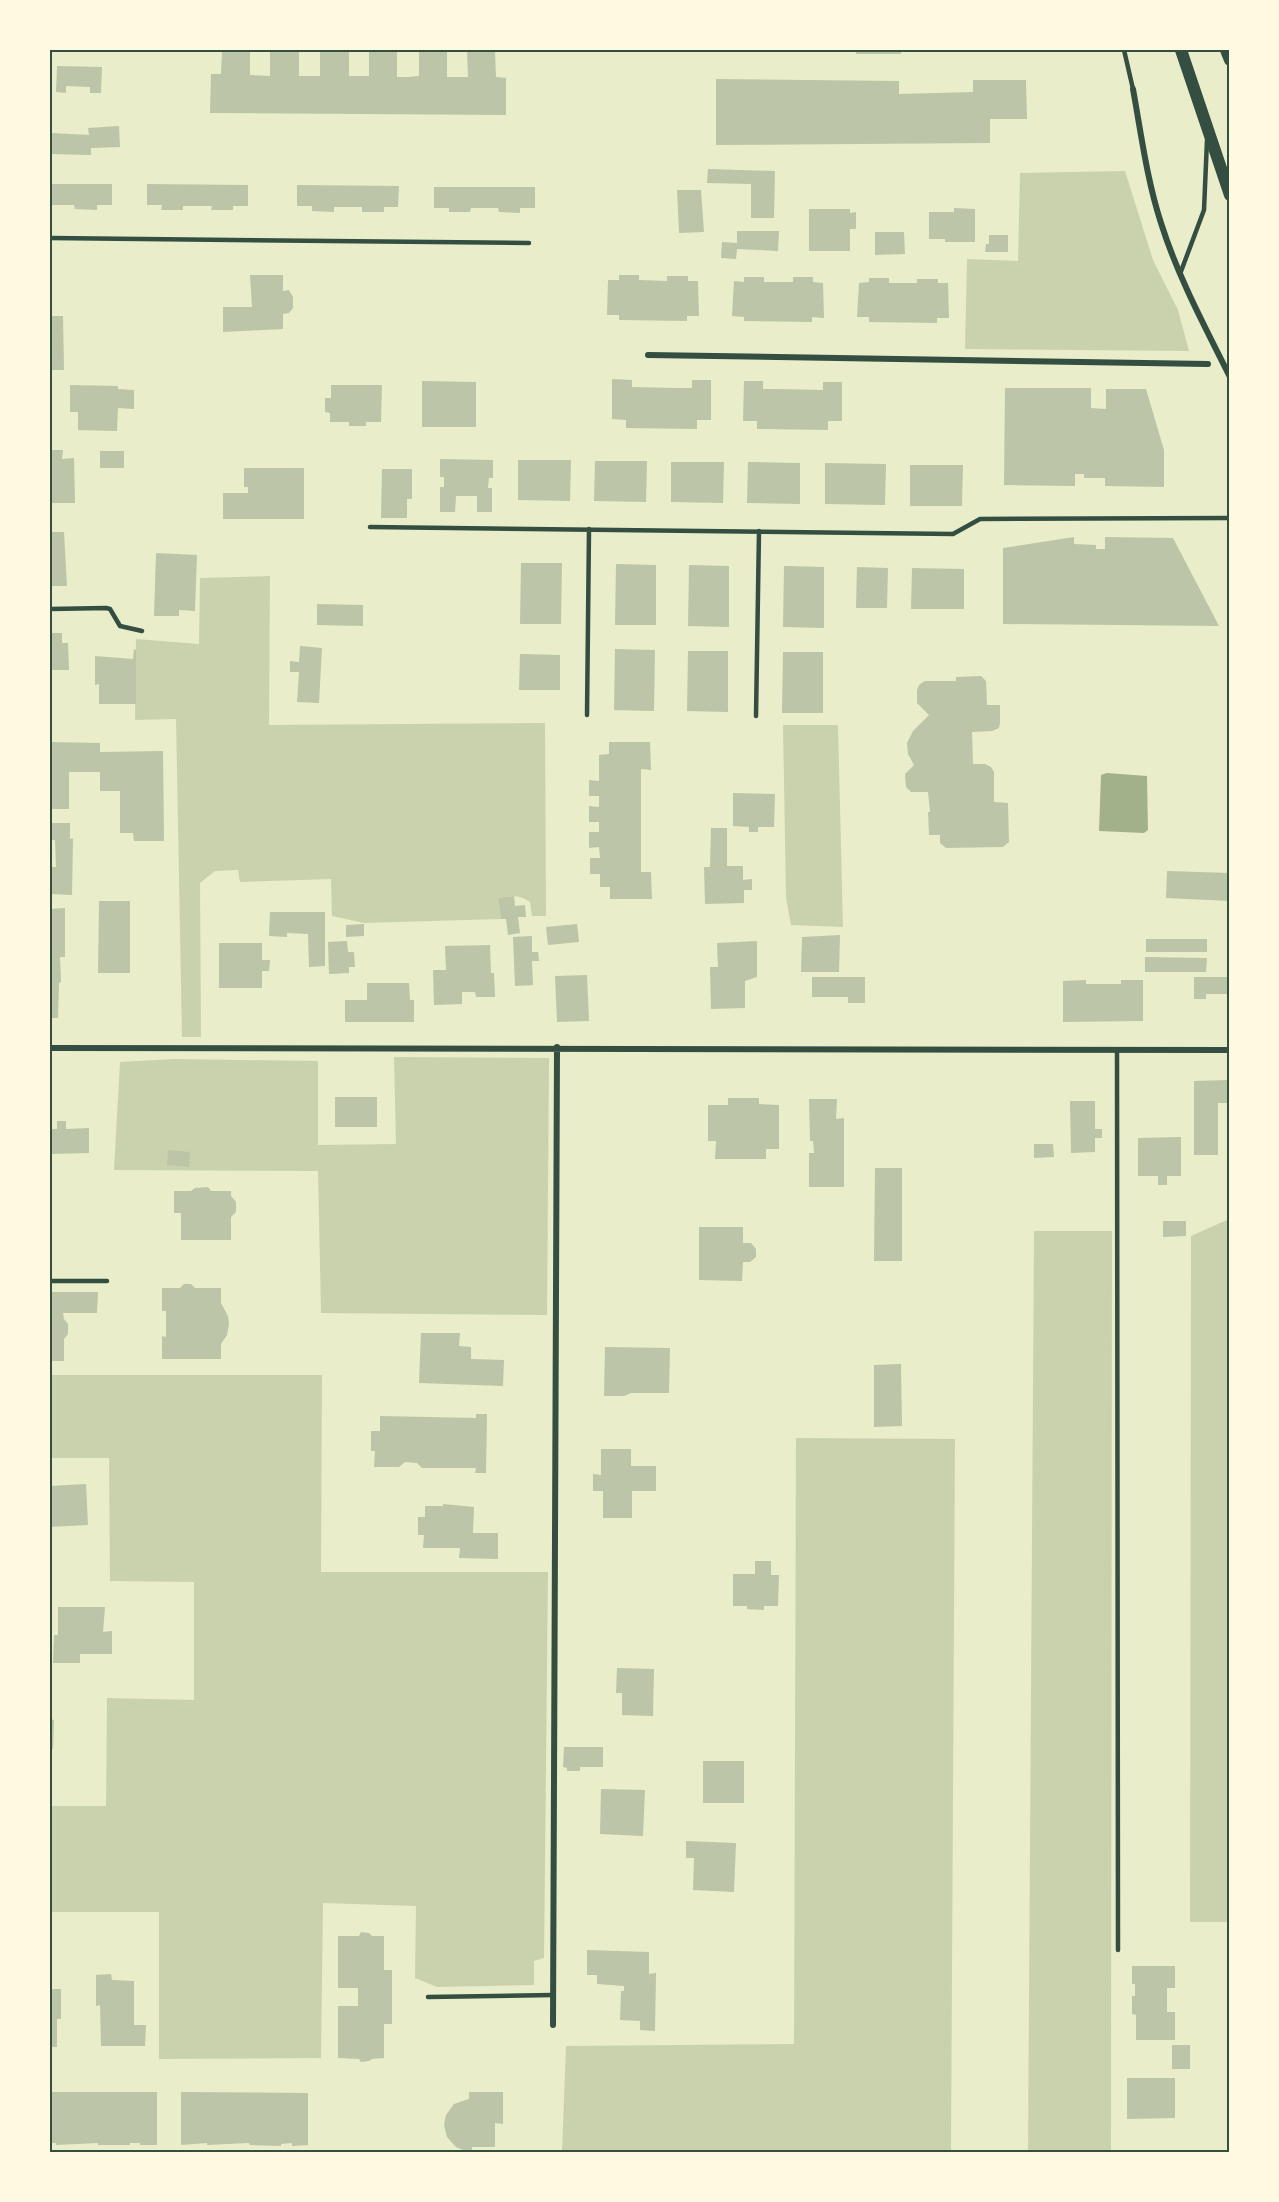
<svg xmlns="http://www.w3.org/2000/svg" width="1279" height="2202" viewBox="0 0 1279 2202" font-family="Mulish,sans-serif">
	<style>
		.green { fill: #cad2ad }
		.water { fill: #a3b18a }
		.building { fill: #bcc5a7 }
		.lines { fill: none; stroke-linecap: round; stroke-linejoin: round }
		.service { stroke: #344e41; stroke-width: 4.5 }
		.minor { stroke: #344e41; stroke-width: 6 }
		.secondary { stroke: #344e41; stroke-width: 12 }
		.neatline { fill: none; stroke: #344e41; stroke-width: 2 }
	</style>
	<rect width="100%" height="100%" fill="#e9edc9"/>
	<path class="green" d="M1125 171 1153 260 1178 310 1189 351 965 349 967 259 1018 261 1020 173Z
		M270 576 269 725 545 723 546 916H532L530 902C519 894 512 896 498 898L501 919 364 923 332 916 331 879 240 882 238 870 215 871 200 883 201 1037H182L176 719 135 720 136 639 199 644 200 578Z
		M783 725H838L843 927 791 925 786 898Z
		M394 1057 549 1058 547 1315 321 1313 318 1171 114 1170 120 1062 174 1059 318 1061V1145L396 1144Z
		M1229 1219V1922H1190L1191 1236Z
		M1034 1231H1112L1111 2152H1028Z
		M50 1375H322L321 1572H548L544 1958 534 1961V1985L437 1987 415 1978 416 1906 323 1903 321 2058 159 2059V1912H50V1806H106L107 1698 194 1700V1582L110 1581 109 1458H50Z
		M796 1438 955 1439 951 2152H562L566 2046 794 2044Z"/>
	<path class="water" d="M1107 773 1147 776 1148 830 1144 833 1099 831 1101 775Z"/>
	<path class="building" d="M222 50H250V75L270 76V50H299V76H320V50H349V76H369V50H397V77H408L419 76V50H447V77H468L467 50H495L496 77 506 78V115L210 113 211 74H221Z
		M856 50H901V54H856Z
		M57 66 102 67 101 93H90V87L66 86V93L56 92Z
		M716 79 899 81V94L973 92V80H1026L1027 119H990V143L716 145Z
		M119 126 120 147 91 148V155L50 154 51 133 89 135 88 128Z
		M708 169 775 171 774 218H751V184L707 183Z
		M50 184H112V205H97V210L75 209 74 205H50Z
		M147 184 248 185V206H233V210H211L212 206H183V210H161L162 205H147Z
		M297 185 399 186 398 207H384V212H362V207H334V212L312 211V206H297Z
		M434 187H535V208H520V213L499 212 498 208H471L470 212H449V208H434Z
		M677 190H701L704 232 679 233Z
		M954 208 975 209V242H945V239H929V212H954Z
		M809 209H850V213L856 212V229H850V251H809Z
		M737 231H779L778 251 737 249 736 259 721 258 722 242 737 243Z
		M875 232H904L905 254 875 255Z
		M989 235H1008V252H985L986 244H989Z
		M250 275H283V291L289 290 293 297V308L289 313 283 314V329L223 332V307H252Z
		M619 275H639V280L667 281V276H688V281H698L699 316H687V321L619 320V315H607L608 280H619Z
		M744 277H764V282H793V277H813V282L823 283 824 318 812 317V322L744 321V317L732 316 734 281 744 282Z
		M869 278H889V283H917V279H938V283H948L949 318H937V323L869 322V317H857L859 283 869 282Z
		M50 316H63L64 370H50Z
		M612 379 632 380V387L676 388H692V380H711V420H697V429L626 428V420L612 419Z
		M422 381 476 382V427H422Z
		M744 381H763V389H778L823 390V382H842V421H828V430L757 429V421H743Z
		M70 385 118 386V389L134 390V409L118 408 117 431 78 430V412H70Z
		M331 385H382L381 422H366V426H349V422H330V413L325 412V398H331Z
		M1005 388H1091V408L1106 409V389H1146L1164 450V487L1105 486V478H1084V474H1075V486L1004 485Z
		M50 450H63L62 459 74 458 75 503H51Z
		M100 451H124V468H100Z
		M440 459 493 460V478H489L488 488H492V512H477V496H456L455 512H440V487H444V477H440Z
		M518 460H571L570 501 518 500Z
		M595 461H647L646 502 594 501Z
		M671 462H724L723 503 671 502Z
		M748 462 800 463V504L747 503Z
		M825 463 886 464 885 505 825 504Z
		M910 465H963L962 506H910Z
		M244 468H304V519H223V493H248V487H244Z
		M382 469H412V499H407V518H381Z
		M50 532H64L67 586H50Z
		M1074 537V544L1096 545V549H1105V537L1173 538 1219 626 1003 624V548Z
		M156 553 197 555 195 611 179 610V616H154Z
		M521 563H562L561 624H520Z
		M616 564 656 565V625H615Z
		M689 565 729 566V627L688 626Z
		M784 566 824 567V628L783 627Z
		M857 567 888 568 887 608H856Z
		M912 568 964 569V609H911Z
		M317 604 363 605V626L317 625Z
		M50 633H62V643H68L69 670H50Z
		M300 646 322 648 319 703 297 702 299 672H290V661L299 662Z
		M134 649 136 650V704H99V684L95 685V656L133 659Z
		M615 649 655 650 654 711 614 710Z
		M688 651H728V712L687 711Z
		M783 652H823V713H782Z
		M520 654 560 655V690H519Z
		M981 676 986 681 987 705H1000V723L999 728 992 731 972 732 973 764H985L991 767 994 772V802L1008 803 1009 842 1003 847 946 848 940 843V835H929L928 812H930L928 792H911L906 787 905 774 914 765 908 754 907 743 913 731 929 715 917 703V690L919 685 925 681H956V677Z
		M50 742 100 743V752L163 751 164 841H134L133 833H120V791H100V772H69V809H50Z
		M609 742H650L651 770 641 769V872H651L652 899H610V887H600V874H590V858H600L599 847 589 848V832H599V822H589V806L599 807V796H589V780L599 781V755L609 754Z
		M733 793 775 794 774 827H758V832H749V827L733 826Z
		M50 823H70V839L73 838 72 895 50 894V867H56L55 840H50Z
		M711 828H727V866H743V880L752 879V890H744V903L705 904 704 867H710Z
		M1167 871 1230 873V901L1166 898Z
		M514 896 515 906 525 905 526 917H518L520 933 508 935 506 919H501L498 898Z
		M99 901H130V973H98Z
		M65 908V957H60L61 982 59 983 58 1018H50V909Z
		M270 912H325V966L309 967 308 934 287 933V937L269 936Z
		M364 924V936L346 937V925Z
		M577 924 579 942 548 945 546 927Z
		M840 935 839 972H801L802 937Z
		M532 936V952H538L539 961H532L533 985 515 986 513 937Z
		M1146 939H1207V952H1146Z
		M347 941 348 952H354L355 967H349V973L329 974 328 942Z
		M757 941V977L745 981V1008L711 1009 710 967H718L717 943Z
		M219 943H262V960H270L269 971H262V988H219Z
		M490 945 491 973H494L495 997H476L475 992H462V1004L434 1005 433 970H446L445 946Z
		M1145 957 1207 958 1206 972H1145Z
		M587 975 589 1021 557 1022 555 976Z
		M812 977H865V1003H848V997H812Z
		M1194 977H1230V994H1206V999H1194Z
		M1086 980V984H1121V980H1143V1021L1063 1022V981Z
		M367 983H409L410 1000H414V1022H345V1000H367Z
		M1229 1080 1230 1103H1218V1155H1194V1081Z
		M335 1097H377V1127H335Z
		M728 1098H759V1104L779 1105V1149H766V1159H715L716 1141H708V1105H728Z
		M809 1099H837L836 1119 844 1118V1187H809V1153H814L813 1141H810Z
		M1070 1101H1095V1129H1102V1138H1095V1152L1071 1153Z
		M57 1121H66V1129L89 1128V1153L50 1154V1129H57Z
		M1181 1137V1176H1167V1185H1158V1176H1138V1138Z
		M1034 1144H1053L1054 1157 1034 1158Z
		M168 1150 190 1152 189 1167 167 1165Z
		M875 1168H902V1261H874Z
		M208 1187 211 1191H231V1196L236 1202V1212L231 1217V1240H181V1213H174V1191H191L195 1188Z
		M1163 1221H1186V1236L1163 1237Z
		M699 1227H743V1243H751L756 1249V1257L750 1262H743L742 1281 699 1280Z
		M184 1284H191L195 1288H221V1303L228 1316 229 1324 227 1335 221 1344V1359H162V1336L166 1337V1311H162V1288H180Z
		M50 1292H98L97 1313H63L64 1319 68 1324V1334L64 1339V1361H50Z
		M421 1333H460L459 1346 471 1347V1359L504 1360 503 1386 419 1383Z
		M605 1347 670 1348 669 1393H631L624 1396H604Z
		M901 1364 902 1426 874 1427V1365Z
		M476 1414H487L486 1473H475L476 1468H422L417 1463 405 1462 399 1467H374L375 1451H371V1431H380V1416L476 1418Z
		M601 1449H631V1466H656V1491H632V1518H603V1491H593V1474L601 1475Z
		M86 1484 88 1525 50 1527V1486Z
		M443 1504 474 1507 473 1533H498V1559L459 1558 460 1548H423L424 1535H418V1517H425V1506H443Z
		M755 1561H771V1575H779L778 1606H764V1610L747 1609V1606H733V1574H755Z
		M58 1607H105L103 1632 112 1631V1654H80V1663H53L54 1635H58Z
		M617 1668 654 1669 653 1716 622 1715V1693H616Z
		M50 1719 54 1720 53 1749H50Z
		M564 1747H603V1767H580V1771H567V1768L563 1767Z
		M703 1761H744V1803H703Z
		M601 1789 645 1790 643 1836 600 1834Z
		M686 1841 736 1843 734 1892 693 1890 694 1858H686Z
		M361 1932 369 1933 372 1936H384V1970H392V2024H384V2058L372 2059 369 2061 361 2062 359 2059 338 2058V2006H358V1988H338V1936H359Z
		M587 1950 649 1952V1974L656 1973 655 2031 640 2030V2021L620 2020 621 1991H624V1986L597 1984V1975H587Z
		M1132 1966H1175V1988H1167V2012H1175V2040H1136V2015L1132 2014V1996H1135V1984H1132Z
		M111 1974 112 1980 134 1981V2025H146L145 2046H101L100 2005 96 2006V1975Z
		M50 1989H61V2019H57V2047H50Z
		M1172 2045H1190V2069H1172Z
		M1127 2078H1175V2118L1127 2119Z
		M50 2092H157V2145H140V2143H130V2145H98V2143L56 2145V2143H50Z
		M181 2092 308 2093V2145L292 2146V2143L281 2144V2146L250 2145 249 2143 207 2145V2143L181 2145Z
		M469 2092H503V2124L495 2123V2147H472V2151L463 2150 456 2147 447 2137 444 2125 446 2115 454 2104 469 2099Z"/>
	<g class="lines">
		<path class="service" d="M1124 50 1133 89
			M50 238 529 243
			M1180 274 1204 210 1207 140
			M370 527 953 534 980 519 1230 518
			M50 609 106 608 110 609 120 626 142 631
			M587 715 589 529
			M756 716 759 531
			M1117 1050 1118 1950
			M50 1281H107
			M428 1997 553 1995"/>
		<path class="minor" d="M1133 89C1141 133 1147 180 1161 223 1178 277 1205 327 1230 377
			M648 355 1208 364
			M50 1048 1230 1050
			M553 2025 557 1047"/>
		<path class="secondary" d="M1181 50 1230 195
			M1226 50 1230 60"/>
	</g>
	<rect width="1279" height="2202" fill="none" stroke="#fefae0" stroke-width="102"/>
	<rect x="51" y="51" width="1177" height="2100" class="neatline"/>
</svg>
